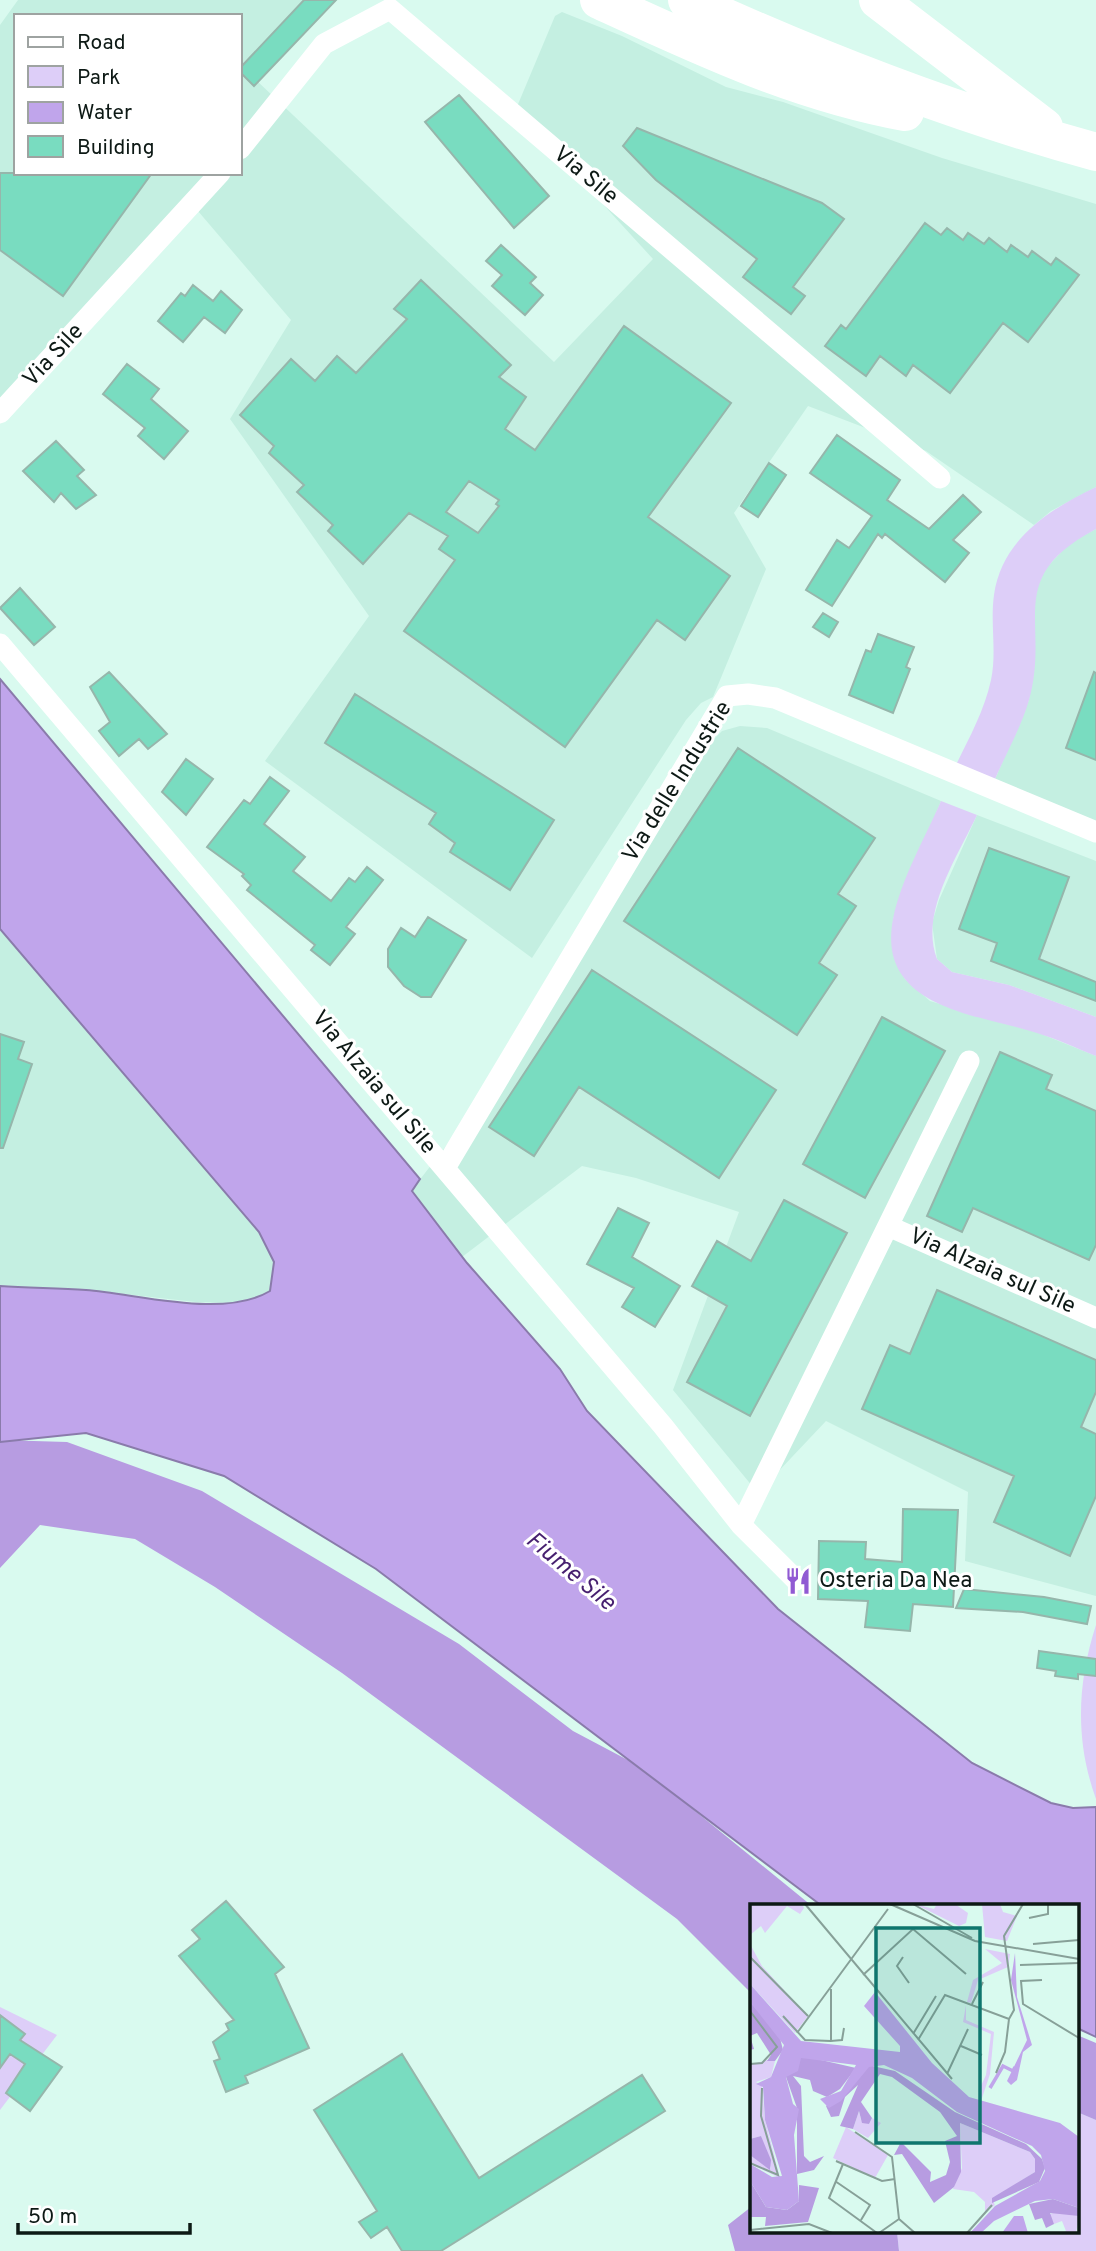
<svg xmlns="http://www.w3.org/2000/svg" width="1096" height="2251" viewBox="0 0 1096 2251" font-family="Overpass,sans-serif">
	<style>
		.built { fill: #c4efe1; fill-rule: evenodd }
		.green { fill: #ddcef8 }
		.forest { fill: #b79ce1 }
		.water { fill: #c0a5eb; stroke: #8a7bab; stroke-width: 2 }
		.building { fill: #79dcc0; stroke: #96b6ab; stroke-width: 2; fill-rule: evenodd }
		.lines { fill: none; stroke-linecap: round; stroke-linejoin: round }
		.street { stroke: #fff; stroke-width: 21 }
		.highway { stroke: #fff; stroke-width: 38 }
		.labels { text-anchor: middle; dominant-baseline: central; stroke-width: 6; stroke-linejoin: round; paint-order: stroke }
		.street-label { font-size: 23px; fill: #0d1915; stroke: #fff }
		.poi-label { font-size: 23px; fill: #0d1915; stroke: #fff; text-anchor: start }
		.water-label { font-size: 24px; font-style: italic; fill: #461f6f; stroke: #fff }
		.inset-river { fill: none; stroke: #c0a5eb; stroke-width: 3.5 }
		.inset-road { fill: none; stroke: #87a098; stroke-width: 2 }
		.view { fill: #0f766e; fill-opacity: 0.15; stroke: #0f766e; stroke-width: 3.5 }
		.inset-edge { fill: none; stroke: #0d1915; stroke-width: 3.5 }
	</style>
	<rect width="100%" height="100%" fill="#d9faef"/>
	<path class="built" d="M18 0H326L256 80 554 362 653 259 516 109 555 16 562 12 622 36 726 87 783 102 942 158 1096 204V487L1051 511 1034 525 926 451 808 406 734 513 766 569 713 697 701 703 686 720 532 958 265 761 369 616 230 419 291 320 192 204 0 415V25ZM16 16H240V173H16Z
		M1096 529V824L993 784 1029 700 1034 597 1044 570 1071 542Z
		M740 726 767 728 941 801 893 919 892 942 896 962 905 979 930 1001 1039 1033 1096 1056V1596L965 1561 968 1492 826 1421 758 1493 673 1390 739 1212 636 1178 582 1166 462 1257 411 1191 453 1137 627 877 713 740 722 731Z
		M977 815 1096 861V1017L1009 985 952 972 937 959 932 923 939 900Z
		M0 929 259 1232 274 1262 270 1291 254 1300 234 1303 196 1302 87 1290 0 1286Z"/>
	<path class="green" d="M1096 487V529C1002 579 1051 621 1029 700 1021 728 1004 757 993 784L954 769C968 740 984 712 991 680 997 652 990 623 994 595 1002 539 1050 509 1096 487Z
		M941 801 977 815C958 856 919 913 937 959L952 972 1009 985 1096 1017V1056C1076 1048 1057 1039 1037 1033 977 1014 876 1008 893 919 901 879 925 838 941 801Z
		M1096 1625V1799C1075 1741 1077 1684 1096 1625Z
		M0 2007 57 2035 0 2110Z
		M1077 2112 1096 2120V2251H899L897 2232H1077Z"/>
	<path class="forest" d="M0 1440 67 1442 202 1491 459 1644 573 1731 641 1767 812 1906H751V1993L677 1919 342 1673 215 1587 135 1539 40 1525 0 1568Z
		M1077 2035 1096 2043V2120L1077 2112Z
		M751 2207V2232H897L899 2251H735L728 2225Z"/>
	<path class="water" d="M0 679 420 1179 412 1191 467 1263 560 1369 587 1411 778 1609 972 1763 1051 1803 1073 1808 1096 1807V2037L1077 2028V1906H822L376 1569 224 1476 86 1433 0 1442V1286C29 1288 57 1288 86 1290 139 1294 223 1319 270 1291L274 1262 259 1232 0 929Z"/>
	<path class="building" d="M304 0H336L254 86 240 72V68Z
		M459 95 549 196 514 228 425 122Z
		M637 128 822 203 844 219 793 287 805 296 791 314 743 277 757 259 656 180 623 146Z
		M0 173H152L63 296 0 250Z
		M925 223 941 235 947 228 963 240 968 233 984 244 989 238 1007 252 1011 245 1028 257 1032 251 1051 265 1056 258 1079 275 1028 342 1003 323 950 393 913 365 906 376 880 356 866 376 825 346 841 325 846 329Z
		M501 245 536 277 530 283 543 295 525 315 492 286 502 275 486 261Z
		M421 280 511 365 499 377 526 397 505 429 535 450 624 326 731 403 648 517 730 576 685 640 657 620 565 747 404 631 455 560 439 549 448 536 409 513 363 564 328 531 333 525 297 492 304 485 269 453 274 446 240 415 291 359 315 381 337 356 356 373 407 319 394 309ZM469 481 499 500 496 504 499 506 478 533 446 512Z
		M193 285 213 301 221 291 242 310 225 333 204 317 183 342 158 321 181 293 185 296Z
		M127 364 159 389 151 399 188 431 164 459 138 436 145 428 103 394Z
		M837 435 900 480 887 500 929 529 963 495 981 512 953 540 969 553 945 582 885 534 882 538 878 534 832 606 806 590 837 540 849 548 872 516 810 473Z
		M56 441 84 470 77 476 96 495 76 509 61 493 54 502 23 471Z
		M769 463 786 475 758 517 741 506Z
		M20 588 55 627 34 645 0 608Z
		M823 613 838 622 829 637 813 627Z
		M878 634 914 647 906 667 910 669 893 713 849 695 866 650 871 652Z
		M109 672 167 734 148 749 139 739 119 756 99 731 110 722 90 687Z
		M1094 672 1096 673V760L1066 748Z
		M355 694 554 820 510 890 450 852 455 843 429 824 436 813 325 743Z
		M738 748 875 838 838 894 856 906 819 963 837 975 797 1035 624 921Z
		M186 759 213 779 186 815 162 792Z
		M270 777 289 791 264 824 305 857 293 871 331 901 349 878 355 882 367 867 383 880 346 927 355 934 330 965 311 950 315 945 247 890 251 885 242 876 244 874 207 847 244 800 250 804Z
		M989 848 1069 877 1039 959 1096 982V1001L991 961 997 943 959 929Z
		M428 917 466 940 431 997H421L404 986 388 967V949L401 928 415 937Z
		M592 970 776 1090 719 1178 579 1087 534 1156 489 1127Z
		M882 1017 945 1051 865 1198 803 1164Z
		M0 1034 24 1042 18 1059 32 1064 3 1148H0Z
		M1000 1052 1052 1075 1046 1089 1096 1111V1245L1089 1260 973 1208 962 1232 927 1216Z
		M784 1200 847 1233 750 1416 687 1382 727 1306 692 1286 717 1241 751 1261Z
		M618 1208 649 1223 632 1257 680 1286 655 1327 622 1307 634 1288 587 1264Z
		M937 1290 1096 1360V1392L1081 1427 1096 1434V1496L1070 1556 994 1522 1014 1476 862 1409 890 1345 910 1354Z
		M903 1509 958 1510 953 1607 913 1604 910 1631 865 1627 868 1601 818 1599 819 1541 866 1542 865 1559 902 1562Z
		M964 1589 1044 1597 1091 1606 1087 1624 1023 1612 956 1608Z
		M1039 1651 1096 1659V1676L1078 1674V1679L1055 1676 1056 1671 1037 1668Z
		M226 1901 284 1967 275 1974 309 2048 245 2076 248 2083 226 2092 214 2061 220 2059 213 2042 229 2030 226 2024 234 2020 179 1956 200 1939 192 1930Z
		M0 2015 25 2034 20 2040 62 2067 30 2111 6 2093 25 2064 10 2054 0 2068Z
		M402 2054 479 2178 642 2075 665 2111 441 2251H402L387 2227 371 2238 359 2222 377 2211 314 2110Z"/>
	<g class="lines">
		<path class="street" d="M240 149 324 44 390 9 940 478
			M0 413 220 173
			M0 644 663 1426 741 1525 796 1580
			M445 1168 727 696 748 694 775 698 1096 832
			M888 1226 1096 1318
			M741 1525 969 1061"/>
		<path class="highway" d="M599 0C699 46 796 92 905 112
			M687 0C820 61 954 113 1096 152
			M878 0 1044 127"/>
	</g>
	<defs>
		<symbol id="restaurant-bare" viewBox="-9 -9 18 18"><path d="M-5-6h1v4h1v-4h1v4h1v-4h1v5L-1.5 .5V6h-2V.5L-5-1ZM5-6V6H3V1.5H1.5Q1.5-4 5-6Z" fill="#915ad3" stroke="#fff" stroke-width="2.5" paint-order="stroke"/></symbol>
	</defs>
	<g fill-rule="evenodd">
		<use href="#restaurant-bare" x="779" y="1562" width="38" height="38"/>
	</g>
	<g class="labels">
		<g class="street-label">
			<text transform="translate(585 176) rotate(40)">Via Sile</text>
			<text transform="translate(54 356) rotate(-47)">Via Sile</text>
			<text transform="translate(678 782) rotate(-58)">Via delle Industrie</text>
			<text transform="translate(373 1083) rotate(50)">Via Alzaia sul Sile</text>
			<text transform="translate(992 1272) rotate(24)">Via Alzaia sul Sile</text>
		</g>
		<g class="poi-label">
			<text x="819" y="1581">Osteria Da Nea</text>
		</g>
		<g class="water-label">
			<text transform="translate(570 1572) rotate(40)">Fiume Sile</text>
		</g>
	</g>
	<g transform="translate(750 1904)">
		<rect width="329" height="329" fill="#d9faef"/>
		<path d="M0 0H52L54 4 50 10 37 2 15 29 11 22 0 31ZM165 0 184 5 187 0H205L218 9 216 19 209 22ZM232 0H250L253 8 267 12 257 37 235 33ZM0 40 12 62 58 112 45 129 0 80ZM235 45 260 50 258 63 228 76 221 99 217 98 223 76 252 59ZM216 101V116L244 128 240 170 231 197 229 186 236 171 241 130 213 118ZM17 156 25 157 21 173 6 178 12 182 15 216 30 274 0 260V251L21 265 11 232 0 235V161ZM109 207 111 216 119 220 122 214 131 219 118 234 103 225ZM210 219 280 248 285 255V268L242 295 245 301 235 309V298L224 288 203 285 212 264ZM96 223 138 251 125 274 83 254ZM312 307 329 312 326 329H313L316 327 312 317 304 320 299 310Z" fill="#ddcef8"/>
		<path d="M0 98 29 130 33 146 25 157H17L21 151 7 129 0 132 4 145 0 146ZM58 153 106 164 90 185 77 193 63 187 60 176 43 172 51 182 54 252 60 258 74 252 64 266 47 270V204L35 170 46 154ZM118 161 145 167 205 208 276 240 292 255 295 264 289 278 242 299V294L285 268V255L280 248 210 219 211 268 204 283 184 299 152 250 144 251 151 238 181 268 180 278 196 271 200 258 195 237 207 232 190 208 142 173 130 170 111 198 122 214 119 220 112 219 109 207 103 225 90 222 108 181 95 193 89 212 81 213 76 202ZM11 232 21 256 20 266 0 251V235ZM0 277 16 303 37 306 49 297V281L69 284 58 318 15 322 16 313H0ZM303 295 329 304V312L300 309 304 320 296 324 292 314 285 316 279 300Z" fill="#b79ce1"/>
		<path d="M265 49 267 93 282 141 273 148 267 176 261 181 257 177 277 136 261 76ZM0 80 51 137 150 148V142L114 102 125 88 182 159 219 193 310 219 329 233V304L303 295 285 297 244 317 231 329H220L245 302 290 277 295 267 291 251 282 242 207 208 162 174 134 161 119 163 91 197 79 204 70 195 91 187 106 161 51 154 48 167 36 173 43 200 49 205 44 231 49 297 37 306 16 303 0 277V260L22 273 32 272 15 216 13 183 6 180 21 173 34 141 0 98ZM264 312H273L278 329H252Z" fill="#c0a5eb"/>
		<path class="inset-river" d="M240 184 253 162 263 167 265 163"/>
		<path class="inset-road" d="M55 0 202 175M140 0 225 37 329 55M163 0 222 34M279 14 298 10V0M283 40 329 36M0 53 58 112M153 53 147 62 159 79M270 61 329 59M113 71 163 25 216 70M292 76 271 77 273 100 329 134M81 85V137L92 136 94 124M222 100 233 78M0 107 27 143 12 159 0 160M33 112 55 136 81 137M47 129 138 5M163 130 186 92M168 136 195 91 259 115 264 106 254 32 273 0M211 142 232 151M246 169 255 148 259 115M197 170 218 125M105 228 142 253 149 315M86 257 132 277 145 275M0 259 28 271 11 212 12 184M93 260 79 294 127 329M85 277 120 301 111 316M149 315 165 329M0 326 59 320 82 329M129 329 149 315M217 329 242 301"/>
		<path class="view" d="M126 24H230V239H126Z"/>
		<rect width="329" height="329" class="inset-edge"/>
	</g>
	<rect x="14" y="14" width="228" height="161" fill="#ffffff" stroke="#9ea3a1" stroke-width="2"/>
	<rect x="28" y="37" width="35" height="10" fill="#ffffff" stroke="#9ea3a1" stroke-width="2"/>
	<text x="77" y="49" font-size="21" fill="#0d1915">Road</text>
	<rect x="28" y="66" width="35" height="21" fill="#ddcef8" stroke="#9ea3a1" stroke-width="2"/>
	<text x="77" y="84" font-size="21" fill="#0d1915">Park</text>
	<rect x="28" y="102" width="35" height="21" fill="#c0a5eb" stroke="#9ea3a1" stroke-width="2"/>
	<text x="77" y="119" font-size="21" fill="#0d1915">Water</text>
	<rect x="28" y="136" width="35" height="21" fill="#79dcc0" stroke="#9ea3a1" stroke-width="2"/>
	<text x="77" y="154" font-size="21" fill="#0d1915">Building</text>
	<path d="M18 2223v10h172v-10" fill="none" stroke="#0d1915" stroke-width="3.5"/>
	<text x="28" y="2223" font-size="21" fill="#0d1915" stroke="#ffffff" stroke-width="5" paint-order="stroke">50 m</text>
</svg>
